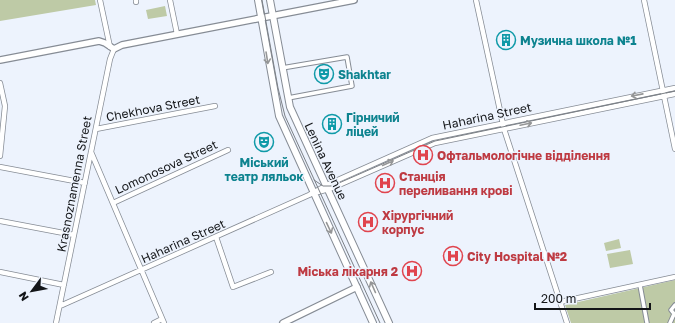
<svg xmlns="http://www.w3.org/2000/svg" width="675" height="323" viewBox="0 0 675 323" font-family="'Golos Text',sans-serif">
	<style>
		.green { fill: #becaa6 }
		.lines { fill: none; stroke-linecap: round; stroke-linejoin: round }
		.pedestrian-casing { stroke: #868c95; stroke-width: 5.5 }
		.minor-casing { stroke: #868c95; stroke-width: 6 }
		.tertiary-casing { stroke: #868c95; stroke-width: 8 }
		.secondary-casing { stroke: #868c95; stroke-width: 8 }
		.pedestrian { stroke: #fff; stroke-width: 3.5 }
		.minor { stroke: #fff; stroke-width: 4.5 }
		.tertiary { stroke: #fff; stroke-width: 5.5 }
		.secondary { stroke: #fff; stroke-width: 6 }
		.tram { stroke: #7c8086; stroke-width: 1 }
		.oneway { stroke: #959697 }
		.labels { text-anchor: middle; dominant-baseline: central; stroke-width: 3; stroke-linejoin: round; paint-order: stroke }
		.culture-label { font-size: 12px; font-weight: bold; fill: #0d838f; stroke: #edf3fd; text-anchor: start }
		.street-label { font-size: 12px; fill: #131518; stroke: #edf3fd }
		.health-label { font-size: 12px; font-weight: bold; fill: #be3a42; stroke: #edf3fd; text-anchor: start }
	</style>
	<rect width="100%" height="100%" fill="#edf3fd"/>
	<path class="green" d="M0 0H95L96 5 0 21Z
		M165 6 167 16 148 19 146 10Z
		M619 239 621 248 606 251 604 243Z
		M630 250 633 264 610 268 607 254Z
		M675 280V323H571L565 305Z"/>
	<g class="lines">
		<defs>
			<path id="pedestrian" d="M282 68 347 57 352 86 288 98
				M640 285 647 323
				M675 305 671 310 675 315
				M670 323 674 314"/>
			<path id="minor" d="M100 0 110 47
				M136 0V2
				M170 0 177 34
				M476 0 504 129 567 323
				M644 0 675 149
				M0 83 5 106 0 156
				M96 129 215 106
				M91 152 164 323
				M0 167 85 183
				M318 192 332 188 435 143 675 94
				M113 203 228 150
				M0 221 74 235
				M216 237 233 287 271 272
				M0 272 64 285
				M560 302 675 277
				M60 306 309 195 331 183 432 138 675 88
				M56 323 110 59 114 49
				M154 323 162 319"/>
			<path id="tertiary" d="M0 60 99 41 105 43 114 49 122 45 354 0
				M283 323 357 287"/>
			<path id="secondary" d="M258 0 279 116 373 323
				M270 0 290 107 389 323"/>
		</defs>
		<use href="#pedestrian" class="pedestrian-casing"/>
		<use href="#minor" class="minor-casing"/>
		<use href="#tertiary" class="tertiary-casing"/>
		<use href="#secondary" class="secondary-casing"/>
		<use href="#pedestrian" class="pedestrian"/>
		<use href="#minor" class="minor"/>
		<use href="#tertiary" class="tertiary"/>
		<use href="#secondary" class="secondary"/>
		<path class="tram" d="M262 0 278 88 285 116 380 323
			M314 180 323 186H332L435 141 675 91"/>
	</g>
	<defs><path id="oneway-shaft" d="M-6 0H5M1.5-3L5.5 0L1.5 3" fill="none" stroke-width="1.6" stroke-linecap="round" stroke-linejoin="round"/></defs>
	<g class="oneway">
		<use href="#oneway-shaft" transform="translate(267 58) rotate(81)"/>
		<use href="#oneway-shaft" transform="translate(637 95) rotate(169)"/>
		<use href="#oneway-shaft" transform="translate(526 124) rotate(-12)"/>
		<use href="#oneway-shaft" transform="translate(388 163) rotate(-24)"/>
		<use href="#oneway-shaft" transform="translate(329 228) rotate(65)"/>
		<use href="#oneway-shaft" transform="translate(373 287) rotate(-114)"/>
	</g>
	<defs>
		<symbol id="building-ring" viewBox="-11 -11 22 22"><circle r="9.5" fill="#edf3fd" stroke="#0f9aa8" stroke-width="1.5"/><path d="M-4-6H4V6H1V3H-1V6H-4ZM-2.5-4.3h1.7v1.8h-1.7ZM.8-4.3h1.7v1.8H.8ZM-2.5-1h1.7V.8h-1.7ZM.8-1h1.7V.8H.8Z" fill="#0f9aa8"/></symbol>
		<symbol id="theatre-ring" viewBox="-11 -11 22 22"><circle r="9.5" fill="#edf3fd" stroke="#0f9aa8" stroke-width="1.5"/><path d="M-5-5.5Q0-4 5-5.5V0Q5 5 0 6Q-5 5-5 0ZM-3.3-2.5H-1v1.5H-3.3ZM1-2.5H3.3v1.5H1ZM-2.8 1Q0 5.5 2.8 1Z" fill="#0f9aa8"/></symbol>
		<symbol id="hospital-ring" viewBox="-11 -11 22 22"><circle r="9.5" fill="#edf3fd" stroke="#e0444e" stroke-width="1.5"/><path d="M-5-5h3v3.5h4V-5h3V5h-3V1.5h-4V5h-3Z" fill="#e0444e"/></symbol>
	</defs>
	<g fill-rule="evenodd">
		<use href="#building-ring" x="495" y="29" width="22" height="22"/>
		<use href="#theatre-ring" x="313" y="63" width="22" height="22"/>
		<use href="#building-ring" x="321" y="113" width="22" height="22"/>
		<use href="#theatre-ring" x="253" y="131" width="22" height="22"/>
		<use href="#hospital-ring" x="412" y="144" width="22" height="22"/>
		<use href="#hospital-ring" x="374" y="172" width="22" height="22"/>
		<use href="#hospital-ring" x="357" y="211" width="22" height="22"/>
		<use href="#hospital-ring" x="442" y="245" width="22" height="22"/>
		<use href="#hospital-ring" x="401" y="260" width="22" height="22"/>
	</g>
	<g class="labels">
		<g class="culture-label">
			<text x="520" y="40">Музична школа №1</text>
			<text x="338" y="74">Shakhtar</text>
			<text x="346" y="117">Гірничий<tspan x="346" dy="14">ліцей</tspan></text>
			<text x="264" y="162" text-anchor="middle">Міський<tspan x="264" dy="14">театр ляльок</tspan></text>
		</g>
		<g class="street-label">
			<text transform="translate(153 108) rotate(-11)">Chekhova Street</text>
			<text transform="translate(487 116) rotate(-12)">Haharina Street</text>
			<text transform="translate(326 161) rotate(65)">Lenina Avenue</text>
			<text transform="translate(166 167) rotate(-25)">Lomonosova Street</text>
			<text transform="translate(74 184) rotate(-79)">Krasnoznamenna Street</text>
			<text transform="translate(183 241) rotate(-24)">Haharina Street</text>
		</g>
		<g class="health-label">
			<text x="437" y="155">Офтальмологічне відділення</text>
			<text x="399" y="176">Станція<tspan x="399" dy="14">переливання крові</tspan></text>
			<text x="382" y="215">Хірургічний<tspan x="382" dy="14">корпус</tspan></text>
			<text x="467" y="256">City Hospital №2</text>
			<text x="398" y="271" text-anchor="end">Міська лікарня 2</text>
		</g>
	</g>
	<g transform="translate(32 291) rotate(238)" stroke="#edf3fd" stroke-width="3" paint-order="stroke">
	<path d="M0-3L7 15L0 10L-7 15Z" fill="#131518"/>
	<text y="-6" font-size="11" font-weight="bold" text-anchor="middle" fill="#131518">N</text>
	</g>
	<path d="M535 303v6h115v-6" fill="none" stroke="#131518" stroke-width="2"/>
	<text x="541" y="303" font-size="12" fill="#131518" stroke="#edf3fd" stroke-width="3" paint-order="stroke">200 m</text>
</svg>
